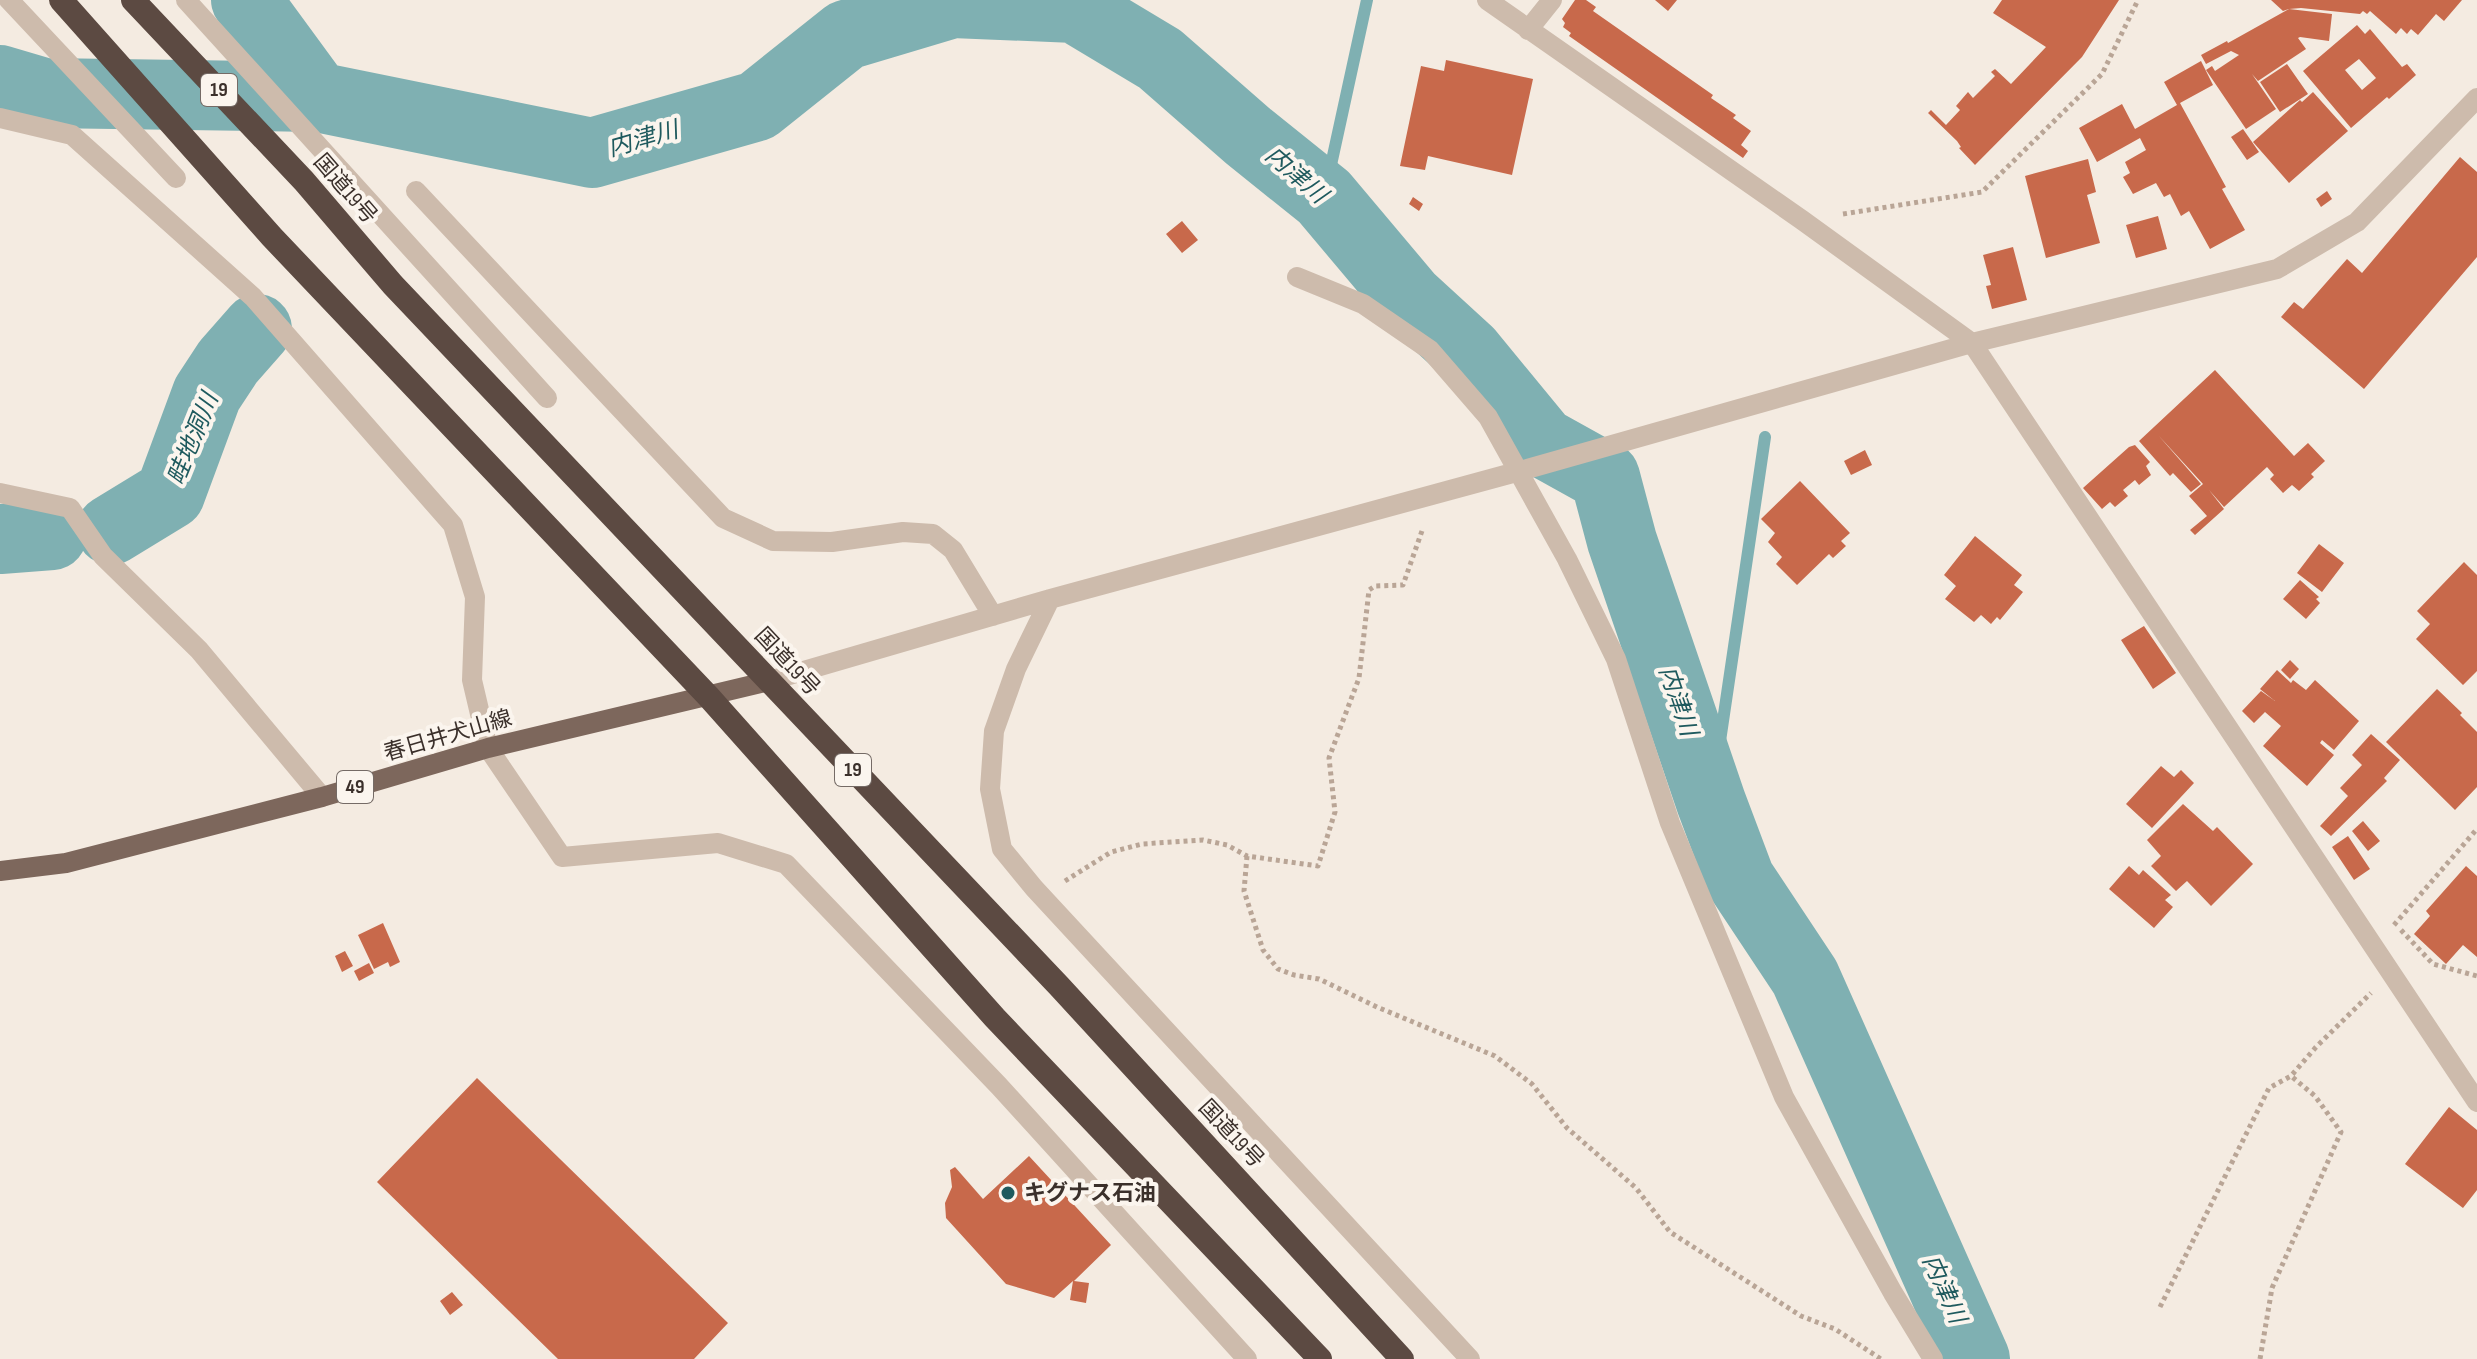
<svg xmlns="http://www.w3.org/2000/svg" width="2477" height="1359" viewBox="0 0 2477 1359" font-family="'Sofia Sans Condensed','Noto Sans JP',sans-serif">
	<style>
		.lines { fill: none; stroke-linecap: round; stroke-linejoin: round }
		.stream { stroke: #7fb0b2; stroke-width: 12 }
		.river { stroke: #7fb0b2; stroke-width: 70 }
		.building { fill: #c8694b; fill-rule: evenodd }
		.path { stroke: #b9a596; stroke-width: 5; stroke-dasharray: 4 4; stroke-linecap: butt }
		.minor { stroke: #cdbbac; stroke-width: 20 }
		.major { stroke: #7d675c; stroke-width: 20 }
		.highway { stroke: #5c4a42; stroke-width: 24 }
		.poi-dot { fill: #1f5a5e; stroke: #fbf5ee; stroke-width: 3 }
		.labels { text-anchor: middle; dominant-baseline: central; stroke-width: 8; stroke-linejoin: round; paint-order: stroke }
		.shield { fill: #fbf5ee; stroke: #756b66; stroke-width: 2 }
		.shield-label { font-size: 20px; font-weight: bold; fill: #3b302b }
		.street-label { font-size: 22px; fill: #3b302b; stroke: #fbf5ee }
		.poi-label { font-size: 22px; font-weight: bold; fill: #3b302b; stroke: #fbf5ee; text-anchor: start }
		.water-label { font-size: 24px; font-style: italic; fill: #1f5a5e; stroke: #fbf5ee }
	</style>
	<rect width="100%" height="100%" fill="#f4ebe1"/>
	<g class="lines">
		<path class="stream" d="M1324 197 1367 0
			M1711 802 1765 437"/>
		<path class="river" d="M246 0 317 97
			M0 80 44 93 317 97 592 153 757 106 846 35 953 3 1075 8 1160 59 1248 136 1324 197 1409 298 1468 352 1542 442 1605 477 1622 541 1711 802 1740 879 1805 977 1975 1359
			M111 530 170 494 207 394 228 362 257 329
			M0 539 52 535"/>
	</g>
	<path class="building" d="M1575 0H1586L1596 7 1593 11 1713 95 1711 98 1736 115 1733 118 1751 131 1741 145 1748 151 1743 158 1569 36 1571 33 1563 27 1565 23 1562 19Z
		M1655 0H1677L1668 11Z
		M2002 0H2119L2082 57 1975 165 1959 148 1961 147 1957 141 1928 113 1931 110 1946 125 1960 110 1956 106 1968 92 1973 98 1995 76 1991 72 1995 69 2011 84 2046 47 1993 13Z
		M2271 0H2462L2444 21 2436 14 2418 35 2411 29 2407 34 2401 28 2396 34 2370 11 2367 14 2363 11 2360 14 2301 8 2289 9 2332 14 2329 41 2300 37 2298 38 2306 49 2258 81 2252 74 2276 109 2246 129 2206 70 2212 66 2215 71 2239 55 2231 51 2206 64 2201 55 2227 41 2228 43 2289 9 2283 11Z
		M2357 25 2365 34 2370 29 2402 67 2407 64 2416 75 2389 99 2387 97 2351 128 2303 71ZM2359 59 2376 78 2362 90 2345 70Z
		M1446 60 1533 79 1512 175 1428 156 1425 170 1400 166 1421 66 1444 71Z
		M2201 61 2213 85 2180 103 2226 187 2222 189 2245 230 2210 249 2189 211 2181 216 2170 194 2164 197 2156 183 2133 194 2123 177 2130 173 2125 162 2146 150 2140 138 2097 162 2079 128 2122 104 2135 129 2177 105 2164 82Z
		M2287 64 2308 94 2280 112 2260 82Z
		M2313 92 2348 131 2289 183 2253 142 2300 100 2302 102Z
		M2243 129 2259 152 2247 160 2231 137Z
		M2460 157 2477 172V257L2364 389 2281 317 2294 302 2303 309 2347 259 2362 273Z
		M2088 159 2096 192 2087 195 2100 243 2046 258 2025 176Z
		M2327 191 2332 199 2321 207 2316 199Z
		M1413 197 1423 204 1419 211 1409 204Z
		M2158 216 2167 249 2136 258 2126 225Z
		M1182 221 1198 240 1182 253 1166 234Z
		M2013 247 2027 300 1992 309 1986 286 1991 285 1983 255Z
		M2215 370 2294 456 2308 443 2325 461 2311 474 2314 477 2299 491 2292 485 2283 493 2270 479 2274 475 2267 467 2224 507 2209 490 2224 509 2195 535 2190 530 2207 516 2189 496 2203 484 2158 435 2201 484 2191 492 2173 473 2170 476 2139 441Z
		M2135 445 2150 462 2146 466 2151 475 2139 485 2135 480 2123 490 2128 496 2115 507 2110 502 2102 509 2083 488 2129 447Z
		M1865 450 1872 465 1851 475 1844 461Z
		M1800 481 1850 533 1841 541 1846 546 1833 558 1829 554 1797 585 1776 564 1782 557 1768 542 1775 533 1761 519Z
		M1975 536 2022 575 2014 585 2023 592 2000 620 1997 617 1991 624 1981 615 1974 622 1945 599 1956 586 1944 575Z
		M2319 544 2344 563 2322 592 2297 573Z
		M2464 562 2477 575V671L2463 685 2416 639 2430 624 2417 611Z
		M2300 580 2319 597 2316 599 2320 603 2306 619 2283 599Z
		M2144 626 2176 673 2153 689 2121 640Z
		M2290 660 2299 669 2290 679 2281 670Z
		M2277 670 2291 683 2293 680 2306 690 2315 680 2359 721 2334 750 2322 740 2320 743 2334 755 2307 786 2263 746 2281 726 2265 712 2254 723 2242 711 2261 691 2275 701 2260 689Z
		M2437 689 2462 713 2460 715 2477 732V787L2455 810 2386 742Z
		M2371 734 2400 760 2384 778 2387 781 2331 836 2320 826 2348 796 2340 788 2362 765 2352 755Z
		M2161 766 2174 777 2181 770 2194 783 2152 828 2126 804Z
		M2183 804 2213 831 2217 827 2253 864 2211 906 2187 881 2176 891 2151 866 2161 856 2147 840Z
		M2363 821 2380 841 2368 851 2352 831Z
		M2348 836 2370 869 2354 880 2332 847Z
		M2129 866 2139 875 2143 870 2171 895 2165 900 2173 907 2154 928 2109 889Z
		M2466 866 2477 876V957L2463 945 2446 964 2414 934 2430 916 2426 911Z
		M383 923 400 962 390 967 388 962 374 969 358 935Z
		M345 951 353 966 342 972 335 956Z
		M369 963 374 973 359 981 354 971Z
		M477 1078 728 1323 694 1359H558L377 1182Z
		M2449 1107 2477 1130V1190L2463 1208 2405 1164Z
		M1029 1156 1111 1245 1074 1281 1089 1283 1086 1303 1070 1300 1073 1281 1054 1298 1006 1284 946 1218 945 1203 952 1187 950 1170 955 1167 983 1199Z
		M452 1292 463 1305 450 1315 440 1301Z"/>
	<g class="lines">
		<path class="path" d="M1843 214 1982 192 2102 74 2138 0
			M1247 856 1244 891 1263 950 1278 969 1294 975 1319 979 1377 1007 1495 1056 1532 1084 1567 1128 1636 1188 1670 1232 1801 1316 1835 1329 1881 1359
			M1065 881 1111 852 1142 844 1203 840 1227 845 1247 856 1318 866 1335 812 1329 758 1359 678 1369 590 1375 586 1403 585 1423 528
			M2394 925 2477 829
			M2401 930 2433 964 2477 976
			M2160 1307 2269 1088 2291 1076 2316 1047 2371 993
			M2260 1359 2272 1288 2341 1132 2315 1096 2291 1076"/>
		<path class="minor" d="M9 0 176 178
			M186 0 547 398
			M1487 0 1802 220 1972 343 2477 1102
			M1528 30 1552 0
			M0 118 72 135 253 297 453 525 475 597 472 680 488 748 562 857 718 843 786 864 999 1086 1247 1359
			M416 191 723 518 773 541 832 542 903 532 933 534 953 550 993 616
			M1297 277 1363 304 1430 350 1488 417 1567 559 1616 659 1670 823 1784 1097 1893 1293 1933 1359
			M0 493 70 508 103 556 199 650 322 797
			M1050 599 1016 669 994 731 990 789 1002 849 1034 888 1470 1359
			M769 681 1050 599 1520 471 1972 343 2277 269 2357 222 2477 98"/>
		<path class="major" d="M0 871 66 863 322 797 488 748 769 681"/>
		<path class="highway" d="M61 0 272 237 708 696 995 1018 1320 1359
			M133 0 304 181 393 285 1059 986 1402 1359"/>
	</g>
	<circle class="poi-dot" cx="1008" cy="1193" r="8"/>
	<g class="labels">
		<g class="shield">
			<rect x="201" y="74" width="36" height="32" rx="6"/>
			<rect x="835" y="754" width="36" height="32" rx="6"/>
			<rect x="337" y="771" width="36" height="32" rx="6"/>
		</g>
		<g class="shield-label">
			<text x="219" y="90">19</text>
			<text x="853" y="770">19</text>
			<text x="355" y="787">49</text>
		</g>
		<g class="street-label">
			<text transform="translate(345 189) rotate(49)">国道19号</text>
			<text transform="translate(787 662) rotate(47)">国道19号</text>
			<text transform="translate(448 736) rotate(-16)">春日井犬山線</text>
			<text transform="translate(1231 1134) rotate(47)">国道19号</text>
		</g>
		<g class="poi-label">
			<text x="1024" y="1193">キグナス石油</text>
		</g>
		<g class="water-label">
			<text transform="translate(643 139) rotate(-16)">内津川</text>
			<text transform="translate(1296 175) rotate(41)">内津川</text>
			<text transform="translate(193 439) rotate(-68)">畦地洞川</text>
			<text transform="translate(1678 701) rotate(71)">内津川</text>
			<text transform="translate(1944 1289) rotate(66)">内津川</text>
		</g>
	</g>
</svg>
